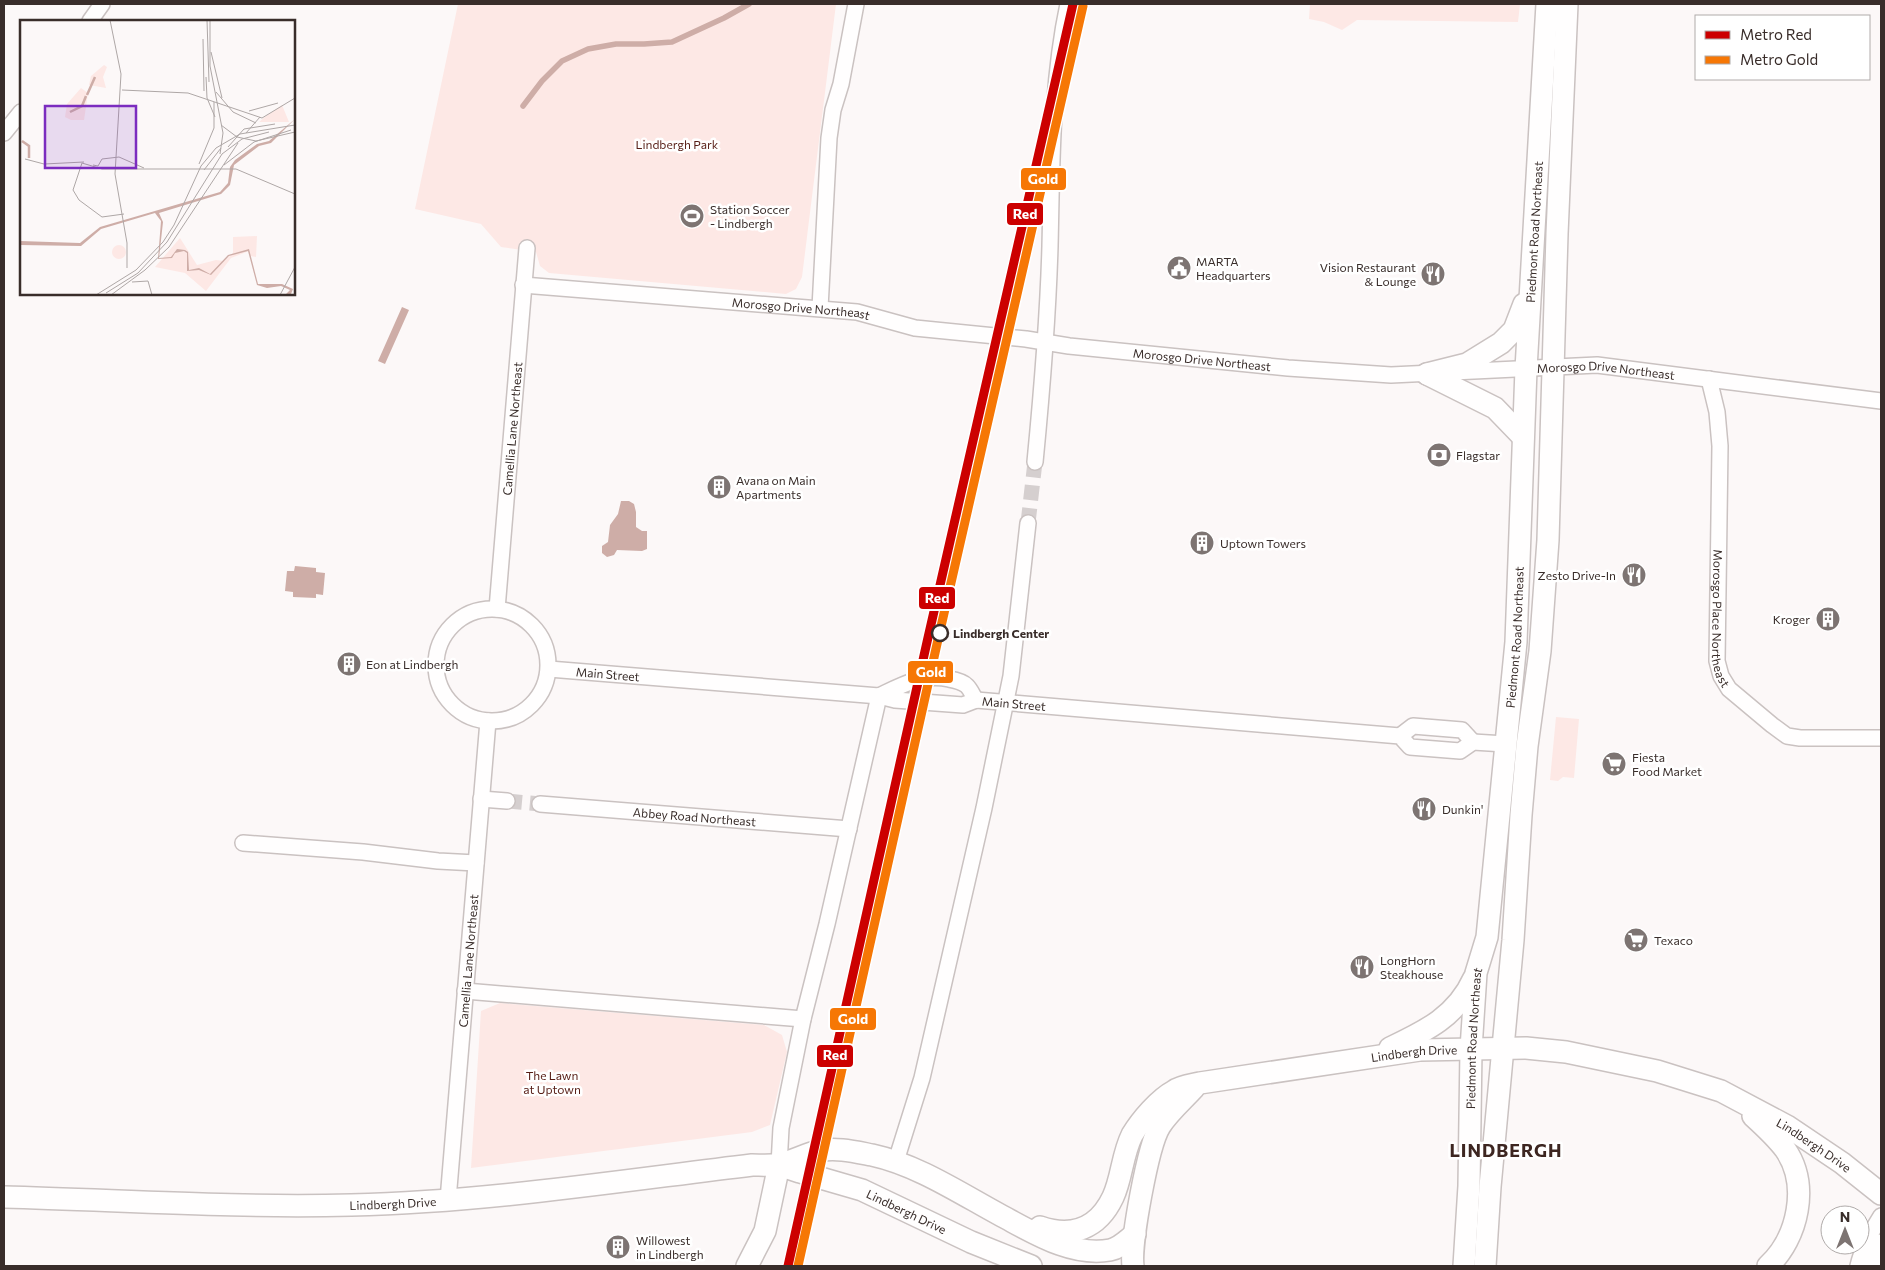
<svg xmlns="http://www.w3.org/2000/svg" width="1885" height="1270" viewBox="0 0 1885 1270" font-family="Commissioner,sans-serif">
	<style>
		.green { fill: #fde8e5 }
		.water { fill: #ceada7 }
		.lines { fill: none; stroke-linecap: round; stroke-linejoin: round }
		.stream { stroke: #ceada7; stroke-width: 5.5 }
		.street-tunnel { stroke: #d5cfcf; stroke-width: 15; stroke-dasharray: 15 8; stroke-linecap: butt }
		.street-casing { stroke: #cac2c1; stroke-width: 18 }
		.secondary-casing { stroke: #cac2c1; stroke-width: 24 }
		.street { stroke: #fffefe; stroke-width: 15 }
		.secondary { stroke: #fffefe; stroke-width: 21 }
		.metro-1-casing { stroke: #fff; stroke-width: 12 }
		.metro-2-casing { stroke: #fff; stroke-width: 12 }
		.metro-1 { stroke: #c00; stroke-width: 9 }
		.metro-2 { stroke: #f67705; stroke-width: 9 }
		.stop-dot { fill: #fff; stroke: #392d2a; stroke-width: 2.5 }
		.labels { text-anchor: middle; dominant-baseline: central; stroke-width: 5; stroke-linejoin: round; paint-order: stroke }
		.park-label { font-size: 12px; fill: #561c14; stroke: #fff }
		.poi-label { font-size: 12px; fill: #392d2a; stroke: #fff; text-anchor: start }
		.street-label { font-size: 12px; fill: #392d2a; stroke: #fff }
		.stop-label { font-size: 12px; font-weight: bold; fill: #392d2a; stroke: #fff; text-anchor: start }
		.district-label { font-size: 18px; font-weight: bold; letter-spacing: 1px; fill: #3d2621; stroke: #fff }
		.inset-river { fill: none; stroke: #ceada7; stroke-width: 2.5 }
		.inset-road { fill: none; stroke: #aea7a6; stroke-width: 1 }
		.view { fill: #7b2cbf; fill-opacity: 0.15; stroke: #7b2cbf; stroke-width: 2.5 }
		.inset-edge { fill: none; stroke: #392d2a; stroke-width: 2.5 }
		.line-badge { stroke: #fff; stroke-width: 2 }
		.badge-label { font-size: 14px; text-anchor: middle; font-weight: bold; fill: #fff }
	</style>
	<rect width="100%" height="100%" fill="#fcf8f8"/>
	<path class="green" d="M458 4H836L802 277 796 289 786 294 549 273 540 266 536 252 501 247 481 224 415 209Z
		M1310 4H1520L1518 22 1357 20 1342 30 1324 22 1309 19Z
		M1556 717 1579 719 1574 778 1563 777 1558 781 1550 780Z
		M500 1003 764 1025 782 1035 787 1052 770 1125 752 1132 471 1168 481 1011Z"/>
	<path class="water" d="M402 307 409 310 385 364 378 361Z
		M621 501H629L634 504 636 512V527L642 531H647V549L642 551 617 550 614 555 607 557 602 553V546L608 542 610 525 618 514Z
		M295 566 316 568V572L325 573 323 595 316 594V598L293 597V592L285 591 287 571H294Z"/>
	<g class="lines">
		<path class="stream" d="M523 106 542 81 562 61 588 49 616 44H644L672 42 724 18 749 4"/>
		<path class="street-tunnel" d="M1028 523 1035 462
			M507 801 540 804"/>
		<defs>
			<g id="street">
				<path d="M90 21 102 4"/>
				<path d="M4 133 21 112"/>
				<path id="s1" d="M523 285 857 312 915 328 1026 339 1069 346 1288 368 1391 375 1597 365 1881 401"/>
				<path d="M820 308 829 138 833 110 841 84 856 4"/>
				<path id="s2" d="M1709 379 1717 412 1720 446 1717 661 1721 676 1729 689 1772 725 1787 736 1800 738H1881"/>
				<path d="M1035 462C1042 390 1048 318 1050 246 1052 164 1051 84 1068 4"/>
				<path id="s3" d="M497 609 527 248"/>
				<circle cx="492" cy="665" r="56"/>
				<path id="s4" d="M549 669 879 696 895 700 963 705 976 700"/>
				<path d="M879 696C902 685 923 673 949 679 955 680 963 682 967 686 971 690 973 696 976 700"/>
				<path id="s5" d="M976 700 1400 736 1410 747 1460 751 1473 742 1505 744"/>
				<path d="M1400 736 1413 726 1462 730 1473 742"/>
				<path d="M481 799 507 801"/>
				<path id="s6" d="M540 804 849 829"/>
				<path d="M243 843 363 852 438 861 476 863"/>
				<path d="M465 991 803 1019"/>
				<path d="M896 1161 922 1078 984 808 1011 676 1028 523"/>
				<path d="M779 1165 781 1128 803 1019 827 924 879 696"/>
				<path id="s7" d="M448 1200 488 721"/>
				<path d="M1858 1266C1862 1248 1871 1232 1881 1216"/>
				<path d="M1872 1266 1875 1255 1881 1242"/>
			</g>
			<g id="secondary">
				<path d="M1427 374 1467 364 1501 343 1514 330 1524 304"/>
				<path d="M1427 374 1495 408 1523 437"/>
				<path d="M1390 1048C1426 1031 1457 1016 1474 978"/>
				<path d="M1753 1116C1764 1126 1776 1137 1785 1149 1810 1185 1798 1238 1768 1266"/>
				<path id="s8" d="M779 1165 800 1172 862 1190 971 1242 1031 1266"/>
				<path id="s9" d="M4 1197C119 1200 235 1208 351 1205 485 1202 619 1181 752 1165 761 1165 771 1166 779 1164 792 1162 805 1154 819 1151 835 1147 856 1152 872 1155 918 1165 961 1194 1002 1216 1034 1233 1072 1257 1110 1250 1120 1248 1127 1240 1135 1234"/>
				<path id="s10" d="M1040 1227C1072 1238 1098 1229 1113 1197 1122 1178 1122 1155 1132 1135 1141 1120 1159 1099 1174 1091 1181 1086 1192 1085 1200 1083L1420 1050 1526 1048 1566 1052 1657 1071 1721 1091 1787 1126 1842 1163 1881 1194"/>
				<path d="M747 1266 765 1231 779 1165"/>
				<path d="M1133 1266C1130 1244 1148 1145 1160 1126 1169 1112 1183 1100 1194 1088"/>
				<path id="s11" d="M1464 1266 1469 1186 1471 1049 1476 973 1487 937 1516 642 1526 369 1547 4"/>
				<path d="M1485 1266 1490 1187 1513 940 1521 815 1527 746 1540 651 1548 540 1557 234 1567 4"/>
			</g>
		</defs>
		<use href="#street" class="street-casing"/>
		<use href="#secondary" class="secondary-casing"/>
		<use href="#street" class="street"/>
		<use href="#secondary" class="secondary"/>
		<defs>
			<path id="metro-1" d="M788 1266 927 642 1073 4"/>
			<path id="metro-2" d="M798 1266 937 644 1083 6"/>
		</defs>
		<use href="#metro-1" class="metro-1-casing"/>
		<use href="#metro-2" class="metro-2-casing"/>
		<use href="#metro-1" class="metro-1"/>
		<use href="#metro-2" class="metro-2"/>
	</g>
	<defs>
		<symbol id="stadium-disc" viewBox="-11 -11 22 22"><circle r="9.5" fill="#7d7472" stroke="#fff"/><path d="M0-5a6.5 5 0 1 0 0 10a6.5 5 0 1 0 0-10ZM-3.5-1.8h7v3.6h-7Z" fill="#fff"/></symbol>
		<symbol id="civic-disc" viewBox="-11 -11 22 22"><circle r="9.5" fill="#7d7472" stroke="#fff"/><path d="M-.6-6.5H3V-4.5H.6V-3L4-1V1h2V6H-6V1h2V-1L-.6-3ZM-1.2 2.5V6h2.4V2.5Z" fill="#fff"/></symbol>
		<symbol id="restaurant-disc" viewBox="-11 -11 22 22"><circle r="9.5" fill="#7d7472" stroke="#fff"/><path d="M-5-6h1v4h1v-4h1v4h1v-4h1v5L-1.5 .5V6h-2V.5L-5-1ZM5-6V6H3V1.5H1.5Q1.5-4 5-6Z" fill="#fff"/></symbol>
		<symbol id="bank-disc" viewBox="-11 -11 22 22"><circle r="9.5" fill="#7d7472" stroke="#fff"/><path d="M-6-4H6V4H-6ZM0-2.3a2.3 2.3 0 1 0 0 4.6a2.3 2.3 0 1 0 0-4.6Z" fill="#fff"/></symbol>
		<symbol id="building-disc" viewBox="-11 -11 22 22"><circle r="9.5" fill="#7d7472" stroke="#fff"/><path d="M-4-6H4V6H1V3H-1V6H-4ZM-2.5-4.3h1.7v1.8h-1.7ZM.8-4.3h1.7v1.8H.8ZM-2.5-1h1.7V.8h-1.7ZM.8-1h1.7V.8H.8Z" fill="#fff"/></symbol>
		<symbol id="supermarket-disc" viewBox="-11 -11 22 22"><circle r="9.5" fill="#7d7472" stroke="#fff"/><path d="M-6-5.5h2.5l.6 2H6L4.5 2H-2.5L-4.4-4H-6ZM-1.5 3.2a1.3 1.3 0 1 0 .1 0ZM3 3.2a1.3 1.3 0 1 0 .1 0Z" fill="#fff"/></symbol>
	</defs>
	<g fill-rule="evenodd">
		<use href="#stadium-disc" x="678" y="202" width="28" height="28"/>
		<use href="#civic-disc" x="1165" y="254" width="28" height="28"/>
		<use href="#restaurant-disc" x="1419" y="260" width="28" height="28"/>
		<use href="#bank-disc" x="1425" y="441" width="28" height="28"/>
		<use href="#building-disc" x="705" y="473" width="28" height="28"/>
		<use href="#building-disc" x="1188" y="529" width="28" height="28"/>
		<use href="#restaurant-disc" x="1620" y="561" width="28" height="28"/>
		<use href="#building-disc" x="1814" y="605" width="28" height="28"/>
		<use href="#building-disc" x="335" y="650" width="28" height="28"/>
		<use href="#supermarket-disc" x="1600" y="750" width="28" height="28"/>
		<use href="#restaurant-disc" x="1410" y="795" width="28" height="28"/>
		<use href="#supermarket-disc" x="1622" y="926" width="28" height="28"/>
		<use href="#restaurant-disc" x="1348" y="953" width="28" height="28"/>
		<use href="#building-disc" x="604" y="1233" width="28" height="28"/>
	</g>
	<circle class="stop-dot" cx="940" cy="633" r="8"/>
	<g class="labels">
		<g class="park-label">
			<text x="677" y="144">Lindbergh Park</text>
			<text x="552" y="1075">The Lawn<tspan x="552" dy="14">at Uptown</tspan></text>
		</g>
		<g class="poi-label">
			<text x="710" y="209">Station Soccer<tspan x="710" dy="14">- Lindbergh</tspan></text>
			<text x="1196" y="261">MARTA<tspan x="1196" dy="14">Headquarters</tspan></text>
			<text x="1416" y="267" text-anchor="end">Vision Restaurant<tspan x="1416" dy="14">&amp; Lounge</tspan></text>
			<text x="1456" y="455">Flagstar</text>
			<text x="736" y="480">Avana on Main<tspan x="736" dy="14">Apartments</tspan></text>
			<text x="1220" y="543">Uptown Towers</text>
			<text x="1616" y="575" text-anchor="end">Zesto Drive-In</text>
			<text x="1810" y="619" text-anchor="end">Kroger</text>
			<text x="366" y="664">Eon at Lindbergh</text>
			<text x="1632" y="757">Fiesta<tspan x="1632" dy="14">Food Market</tspan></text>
			<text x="1442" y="809">Dunkin'</text>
			<text x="1654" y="940">Texaco</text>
			<text x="1380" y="960">LongHorn<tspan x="1380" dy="14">Steakhouse</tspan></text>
			<text x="636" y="1240">Willowest<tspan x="636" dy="14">in Lindbergh</tspan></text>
		</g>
		<g class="street-label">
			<text stroke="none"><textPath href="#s11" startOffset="1038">Piedmont Road Northeast</textPath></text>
			<text stroke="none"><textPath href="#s1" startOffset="279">Morosgo Drive Northeast</textPath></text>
			<text stroke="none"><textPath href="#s1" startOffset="684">Morosgo Drive Northeast</textPath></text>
			<text stroke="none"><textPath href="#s1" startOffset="1089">Morosgo Drive Northeast</textPath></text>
			<text stroke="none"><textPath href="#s3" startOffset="181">Camellia Lane Northeast</textPath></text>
			<text stroke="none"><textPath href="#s2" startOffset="241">Morosgo Place Northeast</textPath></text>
			<text stroke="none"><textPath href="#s11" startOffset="632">Piedmont Road Northeast</textPath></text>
			<text stroke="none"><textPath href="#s4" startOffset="59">Main Street</textPath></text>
			<text stroke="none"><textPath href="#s5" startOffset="38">Main Street</textPath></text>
			<text stroke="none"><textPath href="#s6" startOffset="155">Abbey Road Northeast</textPath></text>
			<text stroke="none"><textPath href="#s7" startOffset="240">Camellia Lane Northeast</textPath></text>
			<text stroke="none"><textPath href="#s11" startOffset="228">Piedmont Road Northeast</textPath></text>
			<text stroke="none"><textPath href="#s10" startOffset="458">Lindbergh Drive</textPath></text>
			<text stroke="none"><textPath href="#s10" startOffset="878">Lindbergh Drive</textPath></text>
			<text stroke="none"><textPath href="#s9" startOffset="389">Lindbergh Drive</textPath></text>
			<text stroke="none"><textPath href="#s8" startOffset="136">Lindbergh Drive</textPath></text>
		</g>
		<g class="stop-label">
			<text x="953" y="633">Lindbergh Center</text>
		</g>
		<g class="district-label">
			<text x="1506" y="1150">LINDBERGH</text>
		</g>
	</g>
	<g transform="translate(20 20)">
		<rect width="275" height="275" fill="#fcf8f8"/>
		<path d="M84 45 87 47 83 57 86 68 69 65 71 56ZM61 68 68 73 64 100H51L45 97 47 84ZM262 85 269 102H239L246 96ZM237 216 236 237 230 236 229 231 211 238 186 271 165 253 135 247 160 218 177 245 196 240 204 241 213 233V217ZM92 232a7 7 0 1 1 14 0a7 7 0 1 1-14 0Z" fill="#fde8e5"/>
		<path d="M275 99 251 123 239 126 214 145 210 165 201 174 139 193 143 202 139 238 151 237 157 229 165 230 168 232 169 250 179 248 190 254 208 235 229 229 238 264H262L273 269 271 274 265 275 270 270 261 266 247 268 237 265 228 231 209 236 191 255 179 250 167 251V233L164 231 155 233 152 238 138 239 141 201 135 193 81 209 61 226 0 225V221L60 223 80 207 200 172 208 163 210 147 215 140 237 124 249 121Z" fill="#ceada7"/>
		<path class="inset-river" d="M67 75 75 57M50 92 62 86 66 76M2 121 9 126V138"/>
		<path class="inset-road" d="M90 0 101 54 95 154 107 223V248M187 0 189 62M190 0V46L203 113 200 134M183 19 184 71M191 32 202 78M186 57 187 78 195 97M102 70 168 73 242 98 275 78M196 72 213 92 236 103M229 91 258 83M201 105 217 117 236 121 275 112M226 113 240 97M208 127 224 109 255 104M5 139 24 144 64 142M62 143 82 149H216L275 174M62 143 53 170 59 180 82 197 104 194M179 144 194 108V82M73 145 78 146 82 139 99 137 124 148M204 145 234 122 271 110M184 150 201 128M112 262 128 261 132 275M86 273 118 253 147 222 202 134 222 119 249 112M76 275 116 250 143 222 154 205 181 146 196 128 220 114 275 105M91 275 125 250 149 227 218 123M260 275 275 247"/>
		<path class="view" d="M25 86H116V148H25Z"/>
		<rect width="275" height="275" class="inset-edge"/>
	</g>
	<g class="line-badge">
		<rect x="1020" y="167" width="47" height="24" rx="5" fill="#f67705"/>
		<rect x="1006" y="202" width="38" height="24" rx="5" fill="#c00"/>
		<rect x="918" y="586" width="38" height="24" rx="5" fill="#c00"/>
		<rect x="907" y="660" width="47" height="24" rx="5" fill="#f67705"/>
		<rect x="829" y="1007" width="48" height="24" rx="5" fill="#f67705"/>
		<rect x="816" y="1044" width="38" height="24" rx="5" fill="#c00"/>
	</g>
	<g class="badge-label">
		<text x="1043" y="184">Gold</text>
		<text x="1025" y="219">Red</text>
		<text x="937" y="603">Red</text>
		<text x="931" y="677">Gold</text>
		<text x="853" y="1024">Gold</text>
		<text x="835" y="1060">Red</text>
	</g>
	<rect width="1885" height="1270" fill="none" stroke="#392d2a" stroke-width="10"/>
	<rect x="1695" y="15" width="175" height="65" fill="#ffffff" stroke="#b0abaa"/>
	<rect x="1705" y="31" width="25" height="8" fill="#cc0000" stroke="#b0abaa"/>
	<text x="1740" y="40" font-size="15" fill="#392d2a">Metro Red</text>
	<rect x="1705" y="56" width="25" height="8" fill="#f67705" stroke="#b0abaa"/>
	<text x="1740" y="65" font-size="15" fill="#392d2a">Metro Gold</text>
	<g transform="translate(1845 1230)"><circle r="24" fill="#ffffff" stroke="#b0abaa"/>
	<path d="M0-4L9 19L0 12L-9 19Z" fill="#7d7472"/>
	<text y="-8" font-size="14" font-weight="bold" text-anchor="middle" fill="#392d2a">N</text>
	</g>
</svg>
